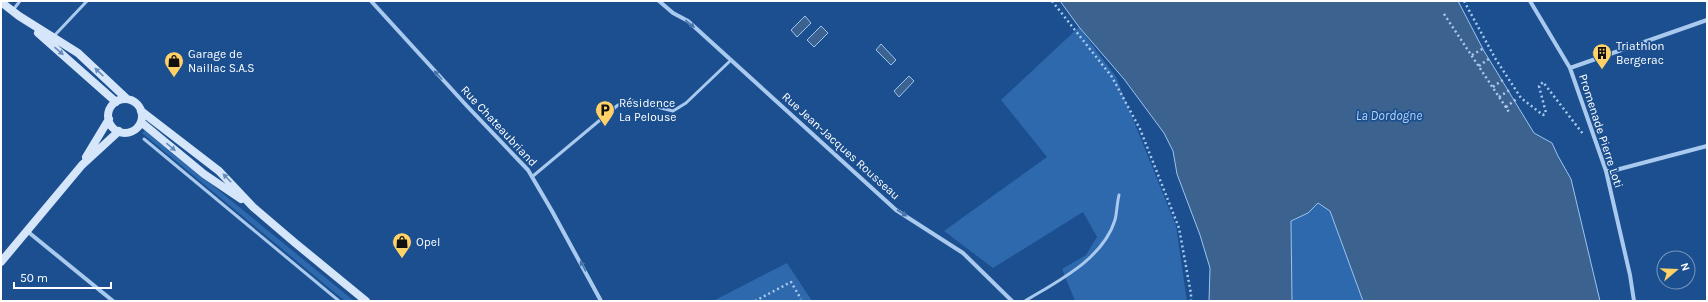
<svg xmlns="http://www.w3.org/2000/svg" width="1708" height="302" viewBox="0 0 1708 302" font-family="Karla,sans-serif">
	<style>
		.green { fill: #2e69ad }
		.water { fill: #3c6290; stroke: #9cc4f0 }
		.lines { fill: none; stroke-linecap: round; stroke-linejoin: round }
		.path { stroke: #a9c9ee; stroke-width: 2.5; stroke-dasharray: 2 3; stroke-linecap: butt }
		.service { stroke: #a9c9ee; stroke-width: 3 }
		.minor { stroke: #a9c9ee; stroke-width: 4 }
		.secondary { stroke: #d6e6fa; stroke-width: 8 }
		.oneway { fill: #4674ac }
		.oneway2 { fill: #668bba }
		.labels { text-anchor: middle; dominant-baseline: central; stroke-width: 3.5; stroke-linejoin: round; paint-order: stroke }
		.poi-label { font-size: 12px; fill: #fff; stroke: #1b4f8f; text-anchor: start }
		.street-label { font-size: 12px; fill: #fff; stroke: #1b4f8f }
		.water-label { font-size: 13px; font-style: italic; fill: #b5d3f5; stroke: #1b4f8f }
	</style>
	<rect width="100%" height="100%" fill="#1b4f8f"/>
	<path class="green" d="M1079 27 1116 77 1176 226 1187 301H1075L1062 269 1086 255 1097 237 1083 212 993 268 944 231 1047 157 1001 100Z
		M145 130 354 301H345L142 133Z
		M1318 203 1330 211 1363 301H1292L1291 221 1308 213Z
		M787 263 812 301H713Z"/>
	<path class="water" d="M1060 1H1458L1484 51 1534 133 1552 143 1558 156 1571 179 1600 301H1363L1330 211 1318 203 1308 213 1291 221 1292 301H1209L1210 268 1200 235 1177 174 1173 151 1164 133 1124 79 1079 27Z
		M805 16 811 23 797 37 791 30Z
		M821 26 828 33 814 47 807 40Z
		M881 44 896 60 891 65 876 50Z
		M909 76 914 81 899 97 894 91Z"/>
	<g class="lines">
		<path class="path" d="M1052 1 1112 77 1140 129 1179 228 1191 294V301
			M1464 1 1495 58 1521 98 1543 115 1546 113 1539 86 1543 82 1583 134
			M1444 14 1509 112
			M1472 55 1484 48
			M1479 66 1490 58
			M1493 87 1504 79
			M1499 97 1511 89
			M1506 107 1518 98
			M755 301 791 282 801 299"/>
		<path class="service" d="M13 10 20 1
			M54 36 87 1
			M144 139 339 301
			M533 176 618 105 629 100 673 111 686 103 730 61
			M1025 301C1058 281 1103 259 1115 220 1117 212 1117 203 1119 195"/>
		<path class="minor" d="M371 1 466 105 528 170 552 211 601 301
			M659 1 673 13 688 21 896 210 963 253 1012 301
			M1530 1 1570 68 1606 171 1630 275 1634 301
			M1570 68 1707 20
			M1606 171H1612L1707 146
			M27 231 113 301"/>
		<path class="secondary" d="M1 2 19 16 78 53 127 99
			M38 33 116 102
			M108 116a17 17 0 1 1 34 0a17 17 0 1 1-34 0Z
			M141 111 219 171 253 207 294 242 366 301
			M141 122 204 174 241 199
			M86 157 109 119
			M1 262 82 165 119 131"/>
	</g>
	<defs><path id="oneway-solid" d="M-6-.8H1V-3.2L6.5 0L1 3.2V.8H-6Z"/></defs>
	<g class="oneway">
		<use href="#oneway-solid" transform="translate(690 24) rotate(39)"/>
		<use href="#oneway-solid" transform="translate(438 75) rotate(-132)"/>
		<use href="#oneway-solid" transform="translate(902 213) rotate(33)"/>
		<use href="#oneway-solid" transform="translate(583 266) rotate(-118)"/>
	</g>
	<g class="oneway2">
		<use href="#oneway-solid" transform="translate(59 51) rotate(41)"/>
		<use href="#oneway-solid" transform="translate(99 72) rotate(-137)"/>
		<use href="#oneway-solid" transform="translate(171 147) rotate(40)"/>
		<use href="#oneway-solid" transform="translate(227 178) rotate(-134)"/>
	</g>
	<defs>
		<symbol id="building-pin" viewBox="-11 -11 22 30"><path d="M0 17L-7.5 6A9.5 9.5 0 1 1 7.5 6Z" fill="#ffd166" stroke="#1b4f8f"/><path d="M-4-6H4V6H1V3H-1V6H-4ZM-2.5-4.3h1.7v1.8h-1.7ZM.8-4.3h1.7v1.8H.8ZM-2.5-1h1.7V.8h-1.7ZM.8-1h1.7V.8H.8Z" fill="#111"/></symbol>
		<symbol id="shop-pin" viewBox="-11 -11 22 30"><path d="M0 17L-7.5 6A9.5 9.5 0 1 1 7.5 6Z" fill="#ffd166" stroke="#1b4f8f"/><path d="M-5-2.5h2.3a2.7 3.5 0 0 1 5.4 0H5L5.5 6h-11ZM-1.5-2.5h3a1.5 2.3 0 0 0-3 0Z" fill="#111"/></symbol>
		<symbol id="parking-pin" viewBox="-11 -11 22 30"><path d="M0 17L-7.5 6A9.5 9.5 0 1 1 7.5 6Z" fill="#ffd166" stroke="#1b4f8f"/><path d="M-3.5-5.5H1a3.5 3.5 0 0 1 0 7H-1V5.5H-3.5ZM-1-3.4V-.6H.8a1.4 1.4 0 0 0 0-2.8Z" fill="#111"/></symbol>
	</defs>
	<g fill-rule="evenodd">
		<use href="#building-pin" x="1591" y="42" width="22" height="30"/>
		<use href="#shop-pin" x="163" y="50" width="22" height="30"/>
		<use href="#parking-pin" x="594" y="99" width="22" height="30"/>
		<use href="#shop-pin" x="391" y="231" width="22" height="30"/>
	</g>
	<g class="labels">
		<g class="poi-label">
			<text x="1616" y="46">Triathlon<tspan x="1616" dy="14">Bergerac</tspan></text>
			<text x="188" y="54">Garage de<tspan x="188" dy="14">Naillac S.A.S</tspan></text>
			<text x="619" y="103">Résidence<tspan x="619" dy="14">La Pelouse</tspan></text>
			<text x="416" y="242">Opel</text>
		</g>
		<g class="street-label">
			<text transform="translate(499 126) rotate(47)">Rue Chateaubriand</text>
			<text transform="translate(1601 131) rotate(72)">Promenade Pierre Loti</text>
			<text transform="translate(841 146) rotate(42)">Rue Jean-Jacques Rousseau</text>
		</g>
		<g class="water-label">
			<text x="1389" y="115">La Dordogne</text>
		</g>
	</g>
	<rect width="1708" height="302" fill="none" stroke="#ffffff" stroke-width="4"/>
	<g transform="translate(1676 270) rotate(71)"><circle r="19" fill="#1b4f8f" stroke="#7695bc"/>
	<path d="M0-3L7 15L0 10L-7 15Z" fill="#ffd166"/>
	<text y="-6" font-size="11" font-weight="bold" text-anchor="middle" fill="#ffffff">N</text>
	</g>
	<path d="M14 282v6h97v-6" fill="none" stroke="#ffffff" stroke-width="2"/>
	<text x="20" y="282" font-size="12" fill="#ffffff" stroke="#1b4f8f" stroke-width="3" paint-order="stroke">50 m</text>
</svg>
